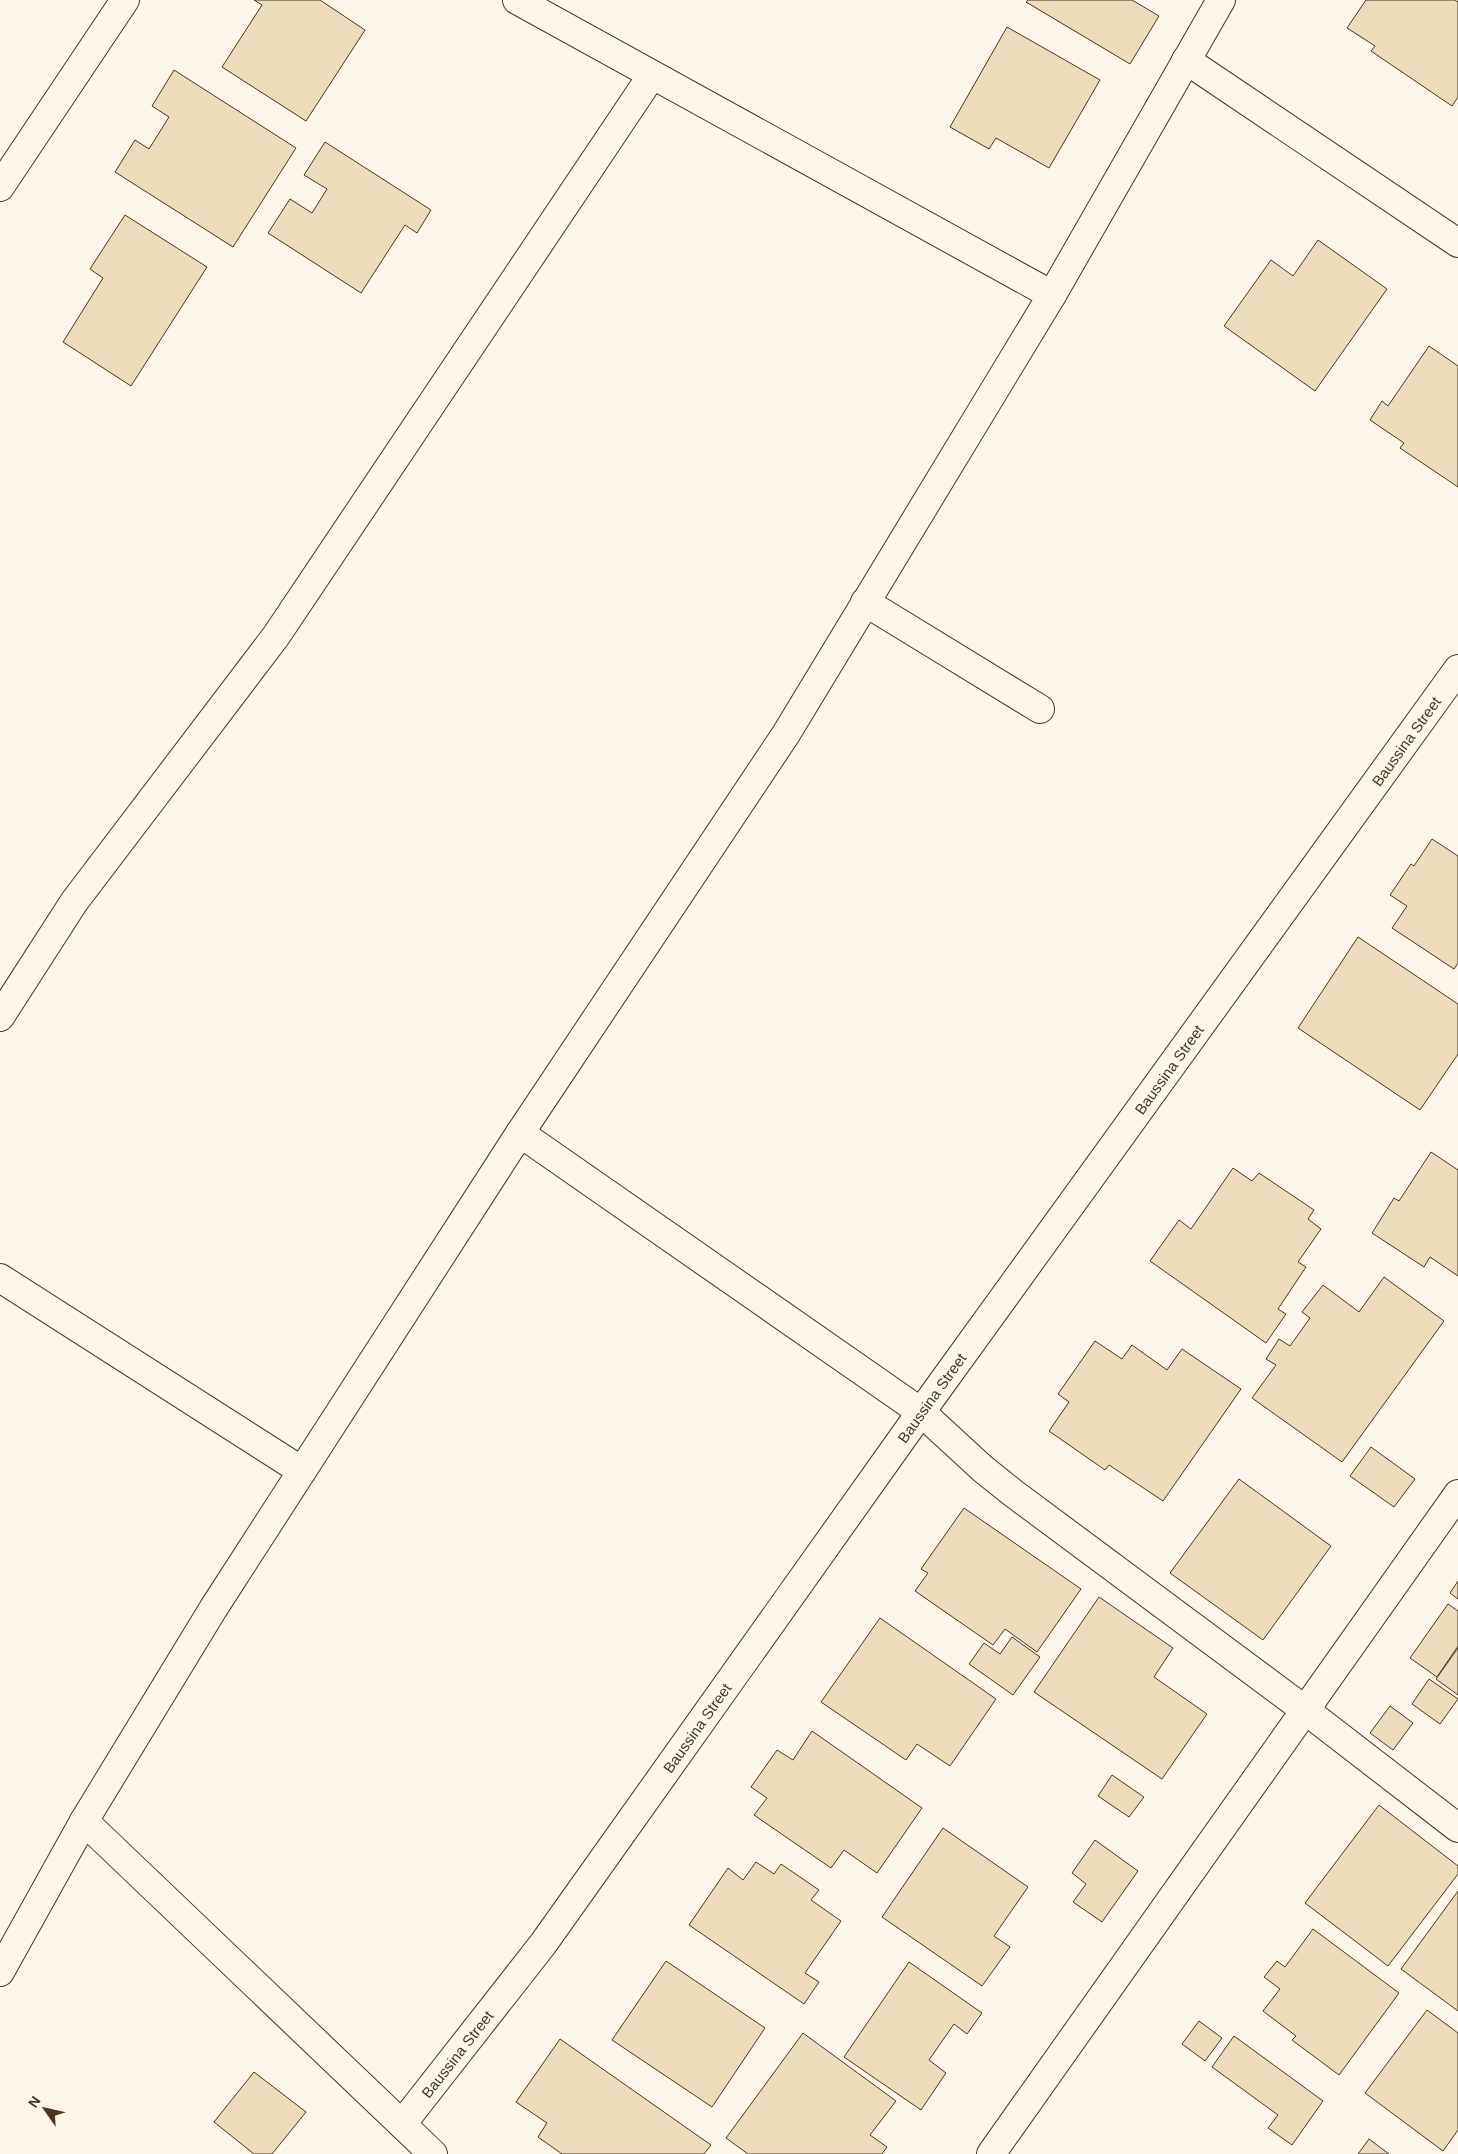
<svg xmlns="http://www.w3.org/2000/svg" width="1458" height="2154" viewBox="0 0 1458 2154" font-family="Arial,sans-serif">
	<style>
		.building { fill: #ecdcbc; stroke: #4a3520 }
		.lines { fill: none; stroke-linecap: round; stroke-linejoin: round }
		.minor-casing { stroke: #4a3520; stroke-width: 30 }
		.minor { stroke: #fbf6e9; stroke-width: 28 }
		.labels { text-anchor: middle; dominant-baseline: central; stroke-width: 4; stroke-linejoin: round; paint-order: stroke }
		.street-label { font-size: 15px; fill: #4a3520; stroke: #fbf6e9 }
	</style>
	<rect width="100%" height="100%" fill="#fbf6e9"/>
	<path class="building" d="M254 0H320L365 30 306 121 222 67 262 5Z
		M1028 0H1132L1159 16 1130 64 1026 2Z
		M1366 0H1455L1458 2V97L1452 106 1371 51 1375 46 1347 28Z
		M1007 27 1100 80 1049 168 996 138 989 149 950 127Z
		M174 70 296 148 233 247 115 172 135 140 149 149 169 117 152 106Z
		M325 142 431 210 417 233 405 225 361 293 268 233 290 199 312 213 327 189 304 175Z
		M125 215 207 267 131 386 63 342 103 278 90 269Z
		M1318 240 1387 289 1315 391 1224 326 1271 260 1293 276Z
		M1429 346 1458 366V487L1400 448 1404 443 1370 420 1382 401 1388 406Z
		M1432 839 1458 856V963L1454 969 1392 928 1407 906 1390 895 1411 864 1414 866Z
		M1358 937 1458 1004V1054L1420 1110 1298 1028Z
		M1431 1152 1458 1170V1276L1430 1257 1424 1267 1372 1233 1394 1198 1399 1201Z
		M1233 1168 1252 1181 1259 1173 1314 1210 1308 1219 1321 1229 1298 1262 1306 1267 1278 1309 1286 1314 1266 1343 1150 1261 1179 1220 1191 1229Z
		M1384 1277 1444 1321 1342 1462 1252 1398 1276 1365 1266 1359 1279 1339 1290 1346 1310 1318 1302 1312 1323 1285 1359 1312Z
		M1095 1341 1122 1359 1132 1345 1167 1370 1182 1349 1241 1389 1163 1501 1109 1465 1105 1470 1049 1431 1069 1402 1058 1394Z
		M1371 1447 1415 1479 1394 1507 1350 1476Z
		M1239 1479 1331 1546 1263 1640 1170 1573Z
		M964 1508 1081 1589 1037 1652 1005 1629 993 1645 915 1591 928 1573 921 1569Z
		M1458 1581V1599L1450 1593Z
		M1099 1597 1173 1648 1154 1677 1207 1714 1162 1779 1034 1692Z
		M1448 1604 1458 1611V1646L1437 1677 1410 1658Z
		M880 1618 996 1699 950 1766 917 1744 906 1760 821 1702Z
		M1012 1637 1040 1657 1013 1695 969 1664 984 1643 1000 1654Z
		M1458 1648V1695L1436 1679Z
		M1429 1679 1458 1699 1440 1724 1412 1704Z
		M1390 1706 1413 1723 1393 1750 1370 1733Z
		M812 1731 922 1808 877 1873 844 1850 831 1868 754 1815 767 1798 751 1787 777 1750 793 1760Z
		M1112 1775 1144 1797 1129 1817 1098 1796Z
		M1379 1805 1458 1866V1874L1388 1966 1305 1903Z
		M943 1828 1028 1887 994 1936 1010 1947 982 1986 882 1917Z
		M1095 1840 1138 1871 1102 1922 1073 1902 1086 1884 1072 1873Z
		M756 1862 774 1874 781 1864 819 1890 811 1900 841 1921 805 1973 819 1982 804 2004 689 1925 728 1868 743 1880Z
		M1458 1891V2011L1401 1969Z
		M1313 1929 1399 1993 1339 2075 1292 2040 1296 2036 1263 2011 1280 1989 1264 1977 1277 1961 1285 1967Z
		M666 1961 765 2028 712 2107 612 2040Z
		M909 1962 982 2013 967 2034 954 2024 929 2060 946 2073 921 2110 844 2057Z
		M1427 2010 1458 2033V2130L1443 2151 1365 2093Z
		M1199 2021 1222 2038 1205 2061 1182 2044Z
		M803 2033 896 2101 870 2135 887 2147 882 2154H748L726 2138Z
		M1234 2036 1323 2101 1292 2145 1268 2128 1278 2115 1212 2067Z
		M560 2039 711 2145 704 2154H562L538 2137 547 2123 516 2102Z
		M254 2072 306 2112 272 2154H254L214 2122Z
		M1369 2139 1389 2154H1358Z"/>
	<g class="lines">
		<defs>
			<g id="minor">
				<path d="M517 0 1052 295"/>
				<path d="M1186 60 1458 243"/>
				<path d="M0 187 125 0"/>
				<path d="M865 602 1040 709"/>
				<path d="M0 1017 74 902 276 636 652 75"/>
				<path d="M520 1133 921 1412 983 1469 1013 1493 1305 1710 1458 1828"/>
				<path d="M0 1278 302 1471"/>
				<path d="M84 1821 433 2154"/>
				<path d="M0 1972 84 1821 213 1609 520 1133 786 734 1052 295 1221 0"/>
				<path id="s1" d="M402 2124 543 1944 921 1412 1458 669"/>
				<path d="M991 2154 1458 1494"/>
			</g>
		</defs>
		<use href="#minor" class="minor-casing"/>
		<use href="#minor" class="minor"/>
	</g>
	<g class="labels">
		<g class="street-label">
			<text stroke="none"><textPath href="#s1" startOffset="1709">Baussina Street</textPath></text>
			<text stroke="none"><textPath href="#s1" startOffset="1304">Baussina Street</textPath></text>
			<text stroke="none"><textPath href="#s1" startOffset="899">Baussina Street</textPath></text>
			<text stroke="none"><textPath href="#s1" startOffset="494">Baussina Street</textPath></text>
			<text stroke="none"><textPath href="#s1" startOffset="89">Baussina Street</textPath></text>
		</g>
	</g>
	<g transform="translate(45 2109) rotate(304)" stroke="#fbf6e9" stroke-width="4" paint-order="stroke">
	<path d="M0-4L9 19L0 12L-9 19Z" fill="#4a3520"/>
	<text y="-8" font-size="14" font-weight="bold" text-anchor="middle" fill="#4a3520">N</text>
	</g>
</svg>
